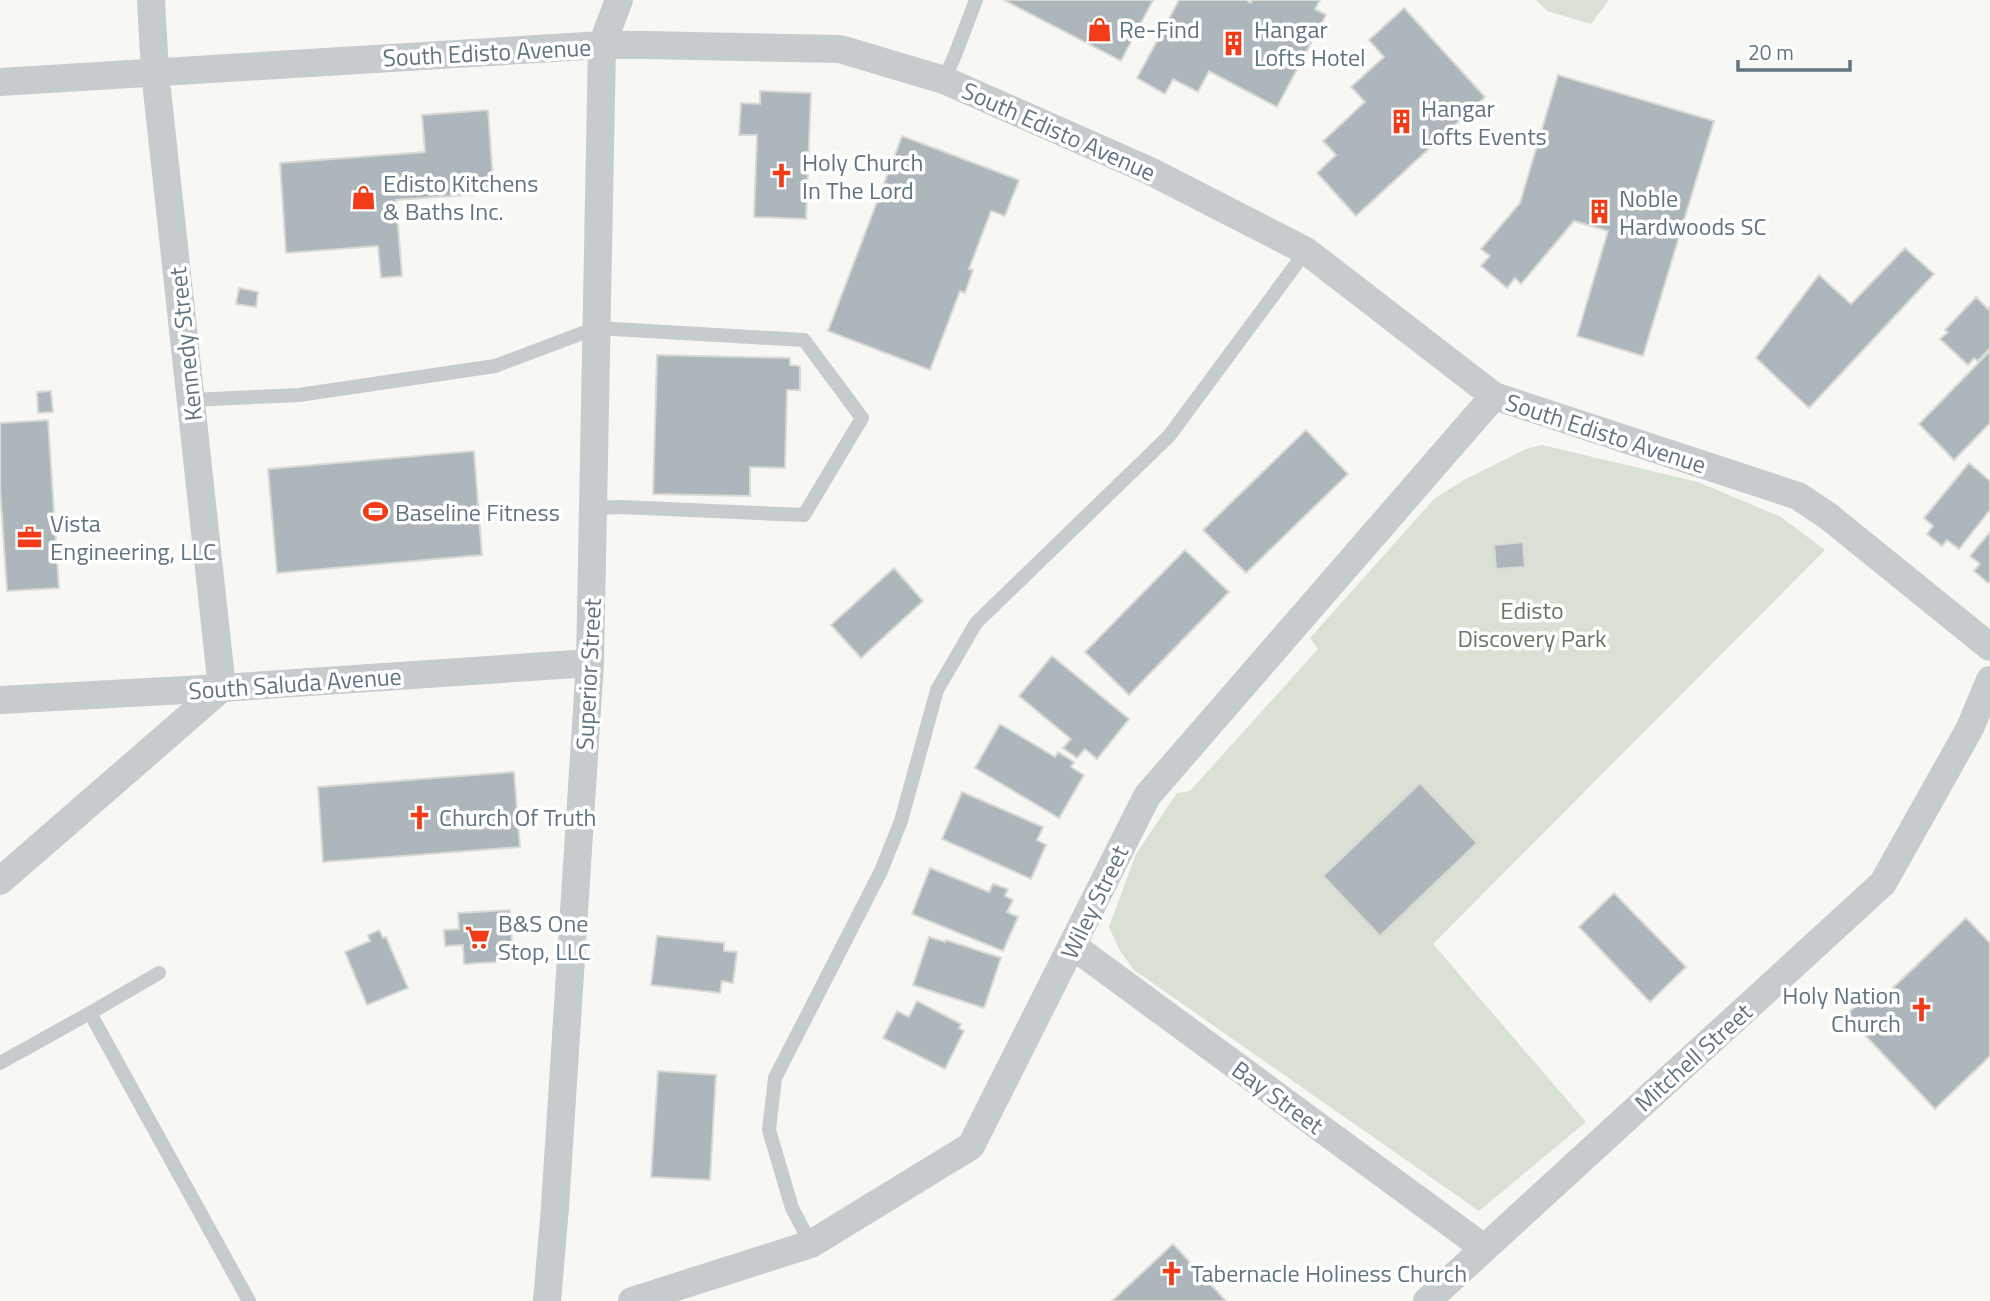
<svg xmlns="http://www.w3.org/2000/svg" width="1990" height="1301" viewBox="0 0 1990 1301" font-family="'Titillium Web',sans-serif">
	<style>
		.green { fill: #d9e0d4 }
		.building { fill: #adb7bb; stroke: #d9d9d6; stroke-width: 2 }
		.lines { fill: none; stroke-linecap: round; stroke-linejoin: round }
		.lane { stroke: #c6cbcd; stroke-width: 14 }
		.street { stroke: #c6cbcd; stroke-width: 28 }
		.labels { text-anchor: middle; dominant-baseline: central; stroke-width: 7; stroke-linejoin: round; paint-order: stroke }
		.poi-label { font-size: 24px; fill: #607581; stroke: #fff; text-anchor: start }
		.street-label { font-size: 24px; fill: #607581; stroke: #fff }
		.park-label { font-size: 24px; fill: #66795f; stroke: #fff }
	</style>
	<rect width="100%" height="100%" fill="#f7f7f4"/>
	<path class="green" d="M1536 0H1609L1591 24 1547 11Z
		M1542 445 1698 482 1781 517 1825 550 1433 944 1586 1122 1479 1211 1134 970 1120 951 1109 927 1136 854 1177 793 1190 791 1318 649 1310 638 1434 499 1462 481 1526 449Z"/>
	<path class="building" d="M1004 0H1153L1121 61Z
		M1179 0H1246L1251 3 1252 0H1320L1315 9 1326 15 1277 107 1209 71 1198 92 1173 79 1165 94 1137 78Z
		M1404 8 1485 97 1356 216 1317 173 1336 155 1323 141 1365 102 1351 87 1384 57 1369 40Z
		M1558 75 1714 121 1643 356 1577 336 1608 231 1574 221 1521 284 1515 278 1507 288 1481 266 1490 256 1481 249 1520 203Z
		M760 91 811 93 806 219 754 217 757 135H739L741 103 760 104Z
		M488 110 494 193 396 200 402 276 381 278 378 246 286 253 280 163 425 152 422 115Z
		M902 136 1019 180 1005 216 991 211 969 269 973 270 965 293 960 291 930 370 828 331Z
		M1905 248 1934 274 1809 408 1756 358 1819 275 1851 304Z
		M239 288 258 292 256 307 236 304Z
		M1976 297 1988 309 1990 307V348L1978 361 1974 358 1968 365 1940 339 1948 332 1945 330Z
		M1990 351V423L1954 460 1919 424Z
		M657 355 790 358V365L800 366V390H787L785 468 750 467V496L653 494Z
		M51 391 53 412 38 413 37 392Z
		M48 420 59 588 7 591 0 487V423Z
		M1306 430 1348 474 1246 573 1203 530Z
		M474 451 482 555 277 573 268 469Z
		M1969 463 1990 481V510L1959 549 1947 540 1942 546 1927 534 1933 526 1924 518Z
		M1990 532V581L1988 583 1974 571 1980 564 1970 556Z
		M1523 542 1525 567 1496 569 1494 545Z
		M1185 550 1229 592 1129 695 1085 652Z
		M894 568 923 601 861 658 831 625Z
		M1052 656 1129 719 1097 759 1085 749 1077 758 1063 748 1071 739 1019 696Z
		M1000 724 1055 757 1058 752 1074 762 1071 767 1084 775 1059 818 975 768Z
		M514 772 520 847 323 862 318 787Z
		M1420 783 1477 843 1380 936 1323 876Z
		M962 792 1043 827 1037 840 1046 845 1031 879 942 839Z
		M930 868 989 892 993 884 1008 889 1005 896 1013 900 1007 912 1018 917 1003 951 912 914Z
		M1614 893 1686 967 1650 1002 1579 927Z
		M510 910 513 961 464 964 463 945 445 946 444 930 459 929 458 913Z
		M1966 918 1990 943V1056L1935 1109 1846 1015 1868 995 1876 1004Z
		M379 930 383 938 386 937 408 988 367 1005 345 952 370 941 368 935Z
		M657 936 724 943V951L737 952 733 983 722 981 720 993 651 985Z
		M929 937 945 942 946 940 1001 958 984 1008 913 985Z
		M917 1001 961 1024 959 1028 964 1031 945 1069 883 1038 897 1011 909 1017Z
		M658 1071 716 1075 710 1180 651 1177Z
		M1173 1244 1226 1301H1112Z"/>
	<g class="lines">
		<path class="lane" d="M944 80 955 55 976 0
			M191 400 299 395 495 366 596 328 804 340 862 418 804 515 621 507 593 508
			M159 973 90 1013 249 1301
			M0 1063 90 1013
			M811 1244 792 1208 769 1130 775 1078 881 871 901 821 937 690 976 623 1169 436 1306 251"/>
		<path class="street" d="M0 82 602 45H646L840 49 944 80 1150 171 1306 251 1494 396 1798 496 1828 516 1990 647
			M0 700 222 688 590 663
			M0 881 222 688 155 72 151 0
			M1073 946 1484 1248
			M547 1301 555 1207 590 663 602 45 619 0
			M632 1301 811 1244 971 1146 1147 796 1494 396
			M1427 1301 1883 883 1970 728 1990 680"/>
	</g>
	<defs>
		<symbol id="shop-bare" viewBox="-9 -9 18 18"><path d="M-5-2.5h2.3a2.7 3.5 0 0 1 5.4 0H5L5.5 6h-11ZM-1.5-2.5h3a1.5 2.3 0 0 0-3 0Z" fill="#f23c19" stroke="#fff" stroke-width="2.5" paint-order="stroke"/></symbol>
		<symbol id="building-bare" viewBox="-9 -9 18 18"><path d="M-4-6H4V6H1V3H-1V6H-4ZM-2.5-4.3h1.7v1.8h-1.7ZM.8-4.3h1.7v1.8H.8ZM-2.5-1h1.7V.8h-1.7ZM.8-1h1.7V.8H.8Z" fill="#f23c19" stroke="#fff" stroke-width="2.5" paint-order="stroke"/></symbol>
		<symbol id="church-bare" viewBox="-9 -9 18 18"><path d="M-1.2-6h2.4v3.5h3.3v2.4h-3.3V6h-2.4V-.1h-3.3v-2.4h3.3Z" fill="#f23c19" stroke="#fff" stroke-width="2.5" paint-order="stroke"/></symbol>
		<symbol id="stadium-bare" viewBox="-9 -9 18 18"><path d="M0-5a6.5 5 0 1 0 0 10a6.5 5 0 1 0 0-10ZM-3.5-1.8h7v3.6h-7Z" fill="#f23c19" stroke="#fff" stroke-width="2.5" paint-order="stroke"/></symbol>
		<symbol id="office-bare" viewBox="-9 -9 18 18"><path d="M-6-3h4V-5.5h4V-3h4V5H-6ZM-1-4.5V-3h2v-1.5ZM-6 0V1H6V0Z" fill="#f23c19" stroke="#fff" stroke-width="2.5" paint-order="stroke"/></symbol>
		<symbol id="supermarket-bare" viewBox="-9 -9 18 18"><path d="M-6-5.5h2.5l.6 2H6L4.5 2H-2.5L-4.4-4H-6ZM-1.5 3.2a1.3 1.3 0 1 0 .1 0ZM3 3.2a1.3 1.3 0 1 0 .1 0Z" fill="#f23c19" stroke="#fff" stroke-width="2.5" paint-order="stroke"/></symbol>
	</defs>
	<g fill-rule="evenodd">
		<use href="#shop-bare" x="1082" y="12" width="35" height="35"/>
		<use href="#building-bare" x="1216" y="26" width="35" height="35"/>
		<use href="#building-bare" x="1384" y="104" width="35" height="35"/>
		<use href="#church-bare" x="764" y="158" width="35" height="35"/>
		<use href="#shop-bare" x="346" y="180" width="35" height="35"/>
		<use href="#building-bare" x="1582" y="194" width="35" height="35"/>
		<use href="#stadium-bare" x="358" y="494" width="35" height="35"/>
		<use href="#office-bare" x="12" y="520" width="35" height="35"/>
		<use href="#church-bare" x="402" y="800" width="35" height="35"/>
		<use href="#supermarket-bare" x="460" y="920" width="35" height="35"/>
		<use href="#church-bare" x="1904" y="992" width="35" height="35"/>
		<use href="#church-bare" x="1154" y="1256" width="35" height="35"/>
	</g>
	<g class="labels">
		<g class="poi-label">
			<text x="1119" y="29">Re-Find</text>
			<text x="1254" y="29">Hangar<tspan x="1254" dy="28">Lofts Hotel</tspan></text>
			<text x="1421" y="108">Hangar<tspan x="1421" dy="28">Lofts Events</tspan></text>
			<text x="802" y="162">Holy Church<tspan x="802" dy="28">In The Lord</tspan></text>
			<text x="383" y="183">Edisto Kitchens<tspan x="383" dy="28">&amp; Baths Inc.</tspan></text>
			<text x="1619" y="198">Noble<tspan x="1619" dy="28">Hardwoods SC</tspan></text>
			<text x="395" y="512">Baseline Fitness</text>
			<text x="50" y="523">Vista<tspan x="50" dy="28">Engineering, LLC</tspan></text>
			<text x="439" y="817">Church Of Truth</text>
			<text x="498" y="923">B&amp;S One<tspan x="498" dy="28">Stop, LLC</tspan></text>
			<text x="1901" y="995" text-anchor="end">Holy Nation<tspan x="1901" dy="28">Church</tspan></text>
			<text x="1191" y="1273">Tabernacle Holiness Church</text>
		</g>
		<g class="street-label">
			<text transform="translate(487 52) rotate(-3)">South Edisto Avenue</text>
			<text transform="translate(1059 131) rotate(24)">South Edisto Avenue</text>
			<text transform="translate(185 344) rotate(-96)">Kennedy Street</text>
			<text transform="translate(1606 433) rotate(18)">South Edisto Avenue</text>
			<text transform="translate(588 674) rotate(-87)">Superior Street</text>
			<text transform="translate(295 683) rotate(-4)">South Saluda Avenue</text>
			<text transform="translate(1094 902) rotate(-64)">Wiley Street</text>
			<text transform="translate(1693 1057) rotate(-42)">Mitchell Street</text>
			<text transform="translate(1278 1097) rotate(36)">Bay Street</text>
		</g>
		<g class="park-label">
			<text x="1532" y="610">Edisto<tspan x="1532" dy="28">Discovery Park</tspan></text>
		</g>
	</g>
	<path d="M1738 60v10h112v-10" fill="none" stroke="#607581" stroke-width="3.5"/>
	<text x="1748" y="60" font-size="21" fill="#607581" stroke="#ffffff" stroke-width="5" paint-order="stroke">20 m</text>
</svg>
